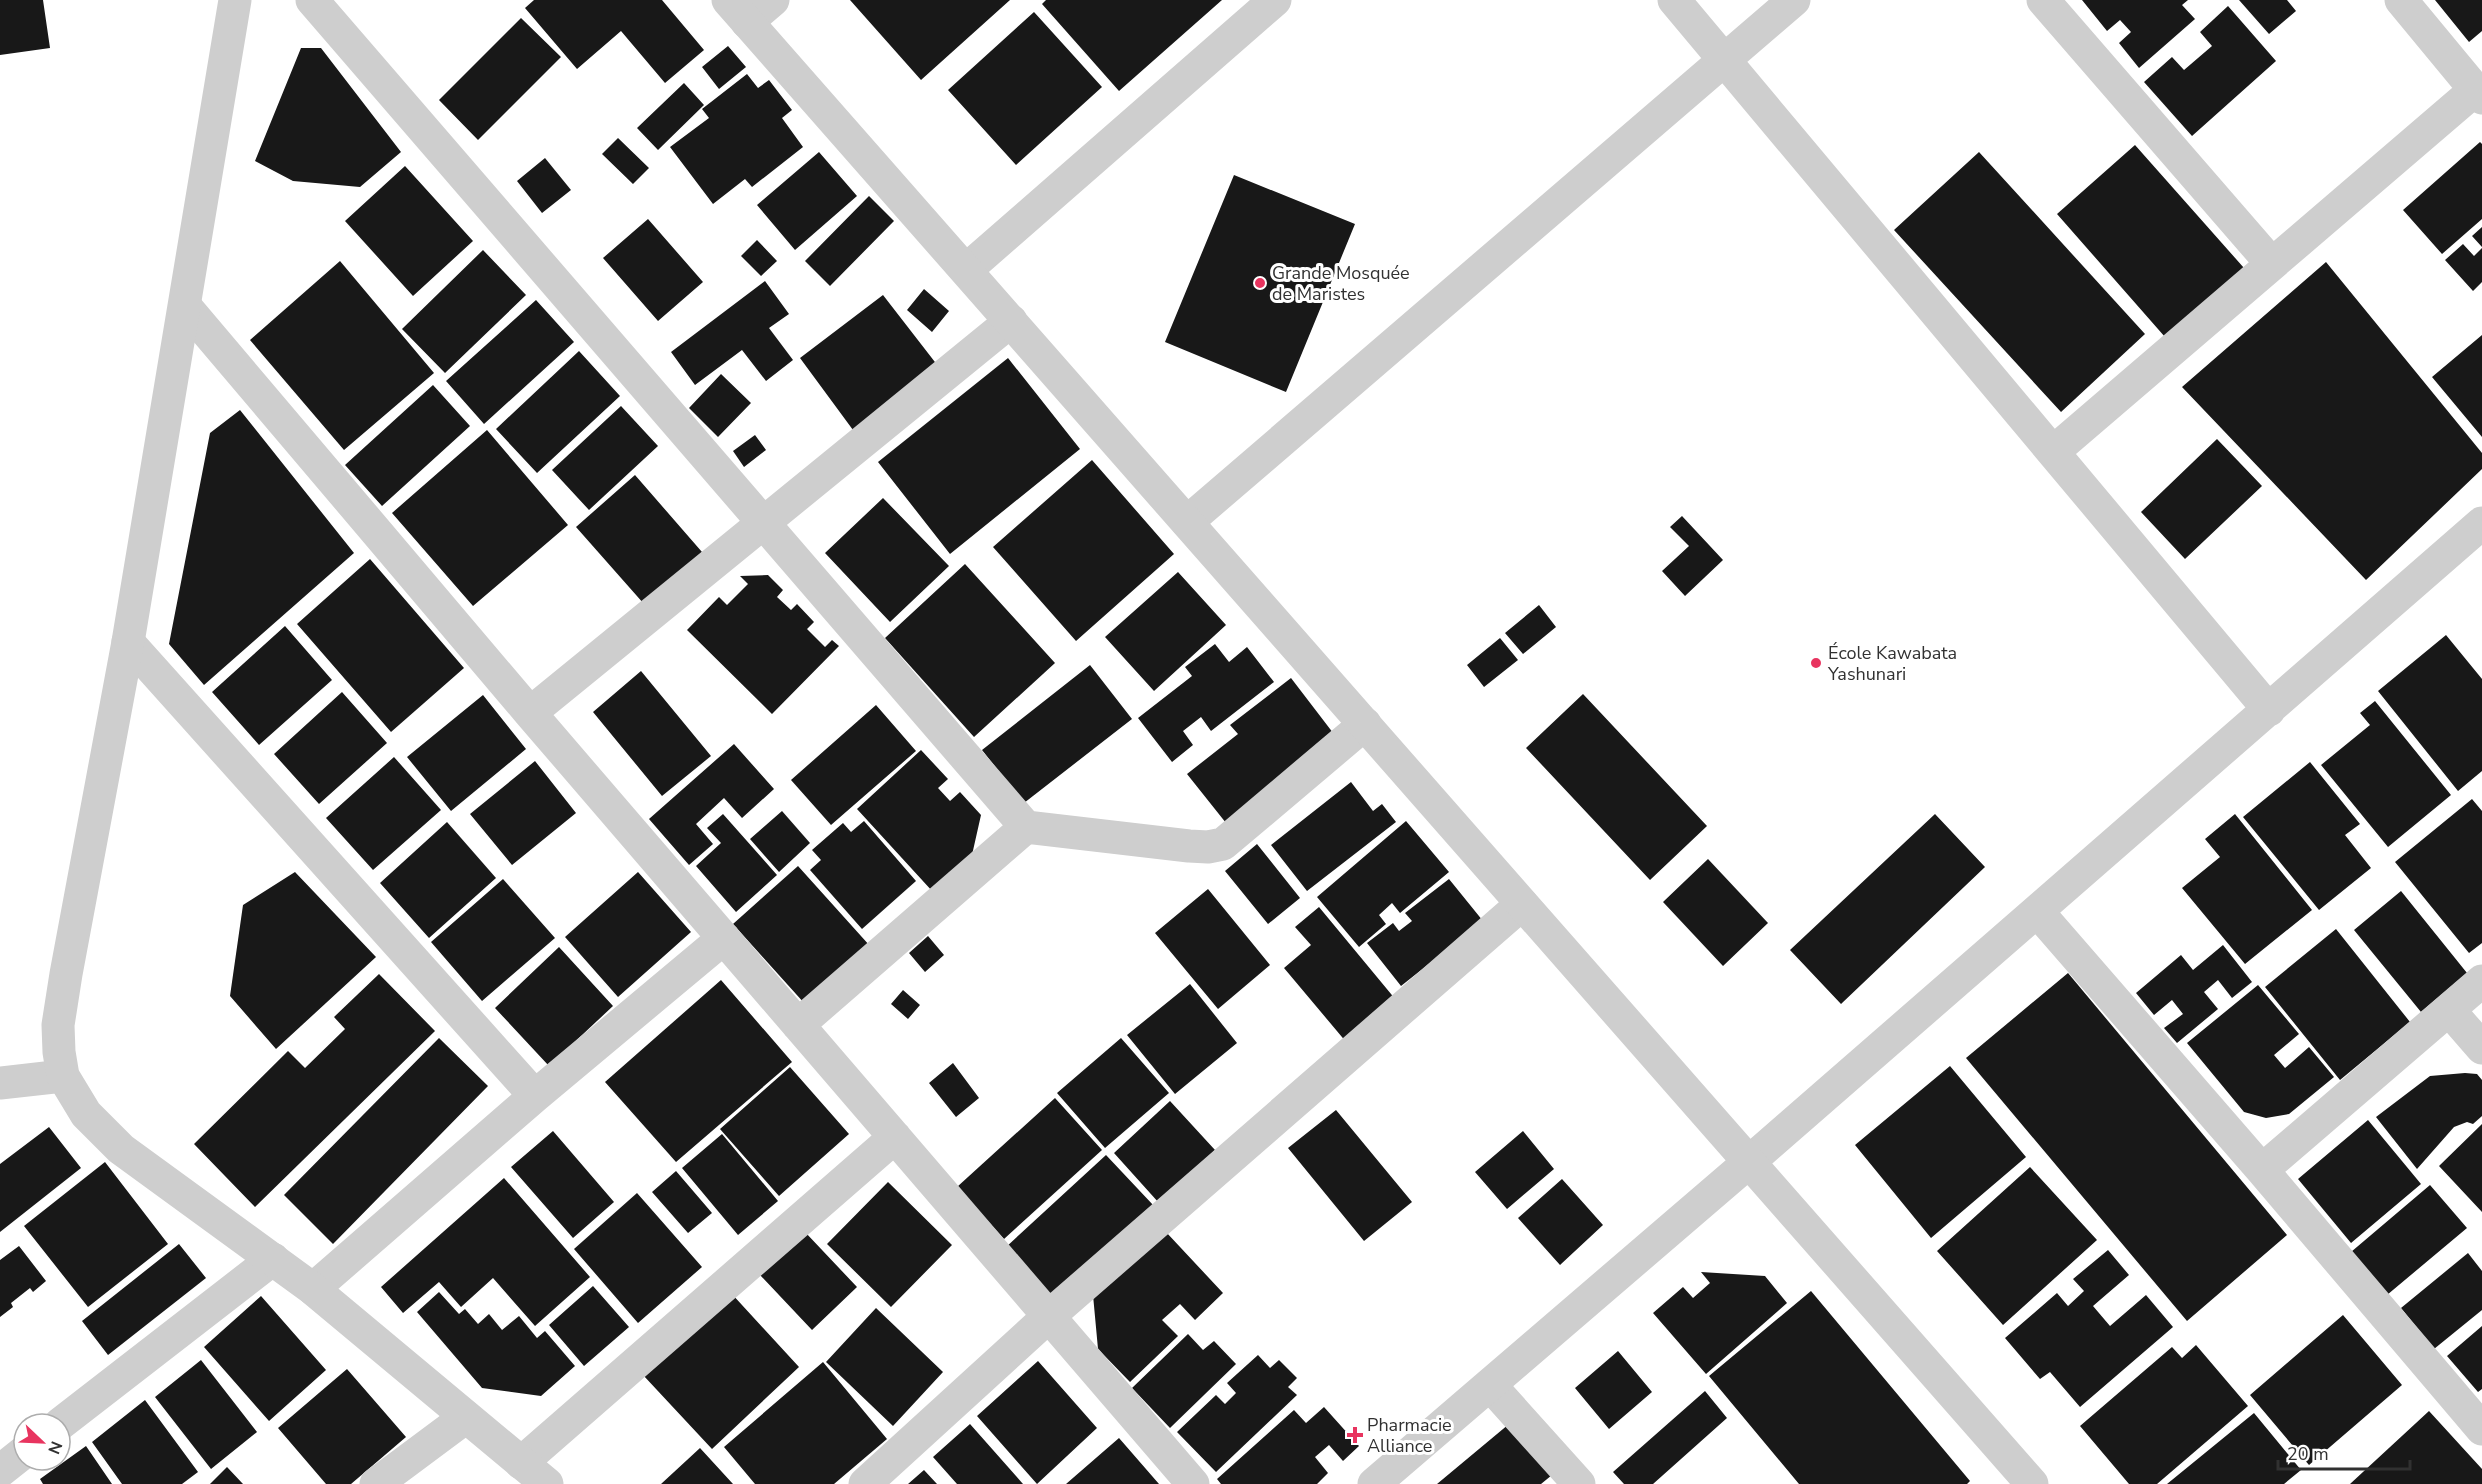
<svg xmlns="http://www.w3.org/2000/svg" width="2482" height="1484" viewBox="0 0 2482 1484" font-family="'Nunito Sans',sans-serif">
	<style>
		.building { fill: #181818 }
		.lines { fill: none; stroke-linecap: round; stroke-linejoin: round }
		.minor { stroke: #cecece; stroke-width: 33 }
		.tertiary { stroke: #cecece; stroke-width: 33 }
		.poi-dot { fill: #e8345f; stroke: #fff; stroke-width: 2 }
		.labels { text-anchor: middle; dominant-baseline: central; stroke-width: 6; stroke-linejoin: round; paint-order: stroke }
		.poi-label { font-size: 18px; fill: #313131; stroke: #fff; text-anchor: start }
	</style>
	<rect width="100%" height="100%" fill="#fff"/>
	<path class="building" d="M0 0H43L50 48 0 55Z
		M534 0H662L704 50 665 83 621 31 577 69 525 8Z
		M850 0H1010L921 80Z
		M1046 0H1222L1119 91 1042 4Z
		M2082 0H2188L2182 5 2195 19 2139 68 2119 43 2131 32 2120 20 2107 31Z
		M2239 0H2287L2296 11 2269 34Z
		M2435 0H2482V31L2469 42Z
		M2228 6 2276 61 2192 136 2144 82 2172 57 2184 70 2212 46 2200 32Z
		M1034 12 1102 87 1016 165 948 90Z
		M521 18 561 57 478 140 439 100Z
		M728 46 746 67 719 89 702 67Z
		M301 48H321L401 152 360 187 293 181 255 161Z
		M747 74 758 88 769 80 792 110 782 118 803 147 752 187 745 179 713 204 670 147 709 118 702 109Z
		M684 83 704 105 658 150 637 128Z
		M618 138 649 168 633 184 602 154Z
		M2480 142 2482 144V219L2442 254 2403 210Z
		M2135 145 2244 268 2165 337 2057 214Z
		M819 152 857 196 795 250 757 205Z
		M1979 152 2145 334 2061 412 1894 230Z
		M545 158 571 190 542 213 517 181Z
		M405 166 473 241 413 296 345 221Z
		M1234 175 1355 224 1286 392 1165 342Z
		M869 196 894 221 830 286 805 261Z
		M648 219 703 282 658 321 603 258Z
		M2482 227V247L2472 236Z
		M757 240 777 261 761 276 741 256Z
		M2463 244 2474 256 2482 248V282L2473 291 2445 260Z
		M483 250 526 295 445 373 402 329Z
		M340 261 434 373 344 450 250 340Z
		M2326 262 2482 453V469L2366 580 2182 387Z
		M765 281 789 314 769 328 793 360 766 381 742 350 695 385 671 352Z
		M924 289 949 311 932 332 907 310Z
		M883 295 938 366 853 430 800 358Z
		M536 300 574 342 484 424 446 381Z
		M2482 335V437L2432 377Z
		M579 351 620 396 537 473 496 429Z
		M1008 358 1080 449 950 554 878 462Z
		M721 374 751 403 718 437 689 408Z
		M433 385 470 426 382 506 345 465Z
		M621 406 658 446 589 510 552 470Z
		M240 410 354 553 204 685 169 644 210 433Z
		M487 430 568 525 473 606 392 513Z
		M755 435 766 450 744 467 733 451Z
		M2217 439 2262 486 2185 559 2141 512Z
		M1092 460 1174 554 1076 641 993 547Z
		M635 475 702 552 644 604 576 527Z
		M883 498 949 566 890 622 825 553Z
		M1682 516 1723 560 1685 596 1662 571 1689 546 1670 527Z
		M370 559 464 668 391 732 297 624Z
		M965 564 1055 663 974 737 885 638Z
		M1178 572 1226 625 1154 691 1105 637Z
		M768 575 783 590 777 597 791 610 797 604 814 622 807 629 825 647 832 640 839 646 772 714 687 630 719 597 727 605 748 584 740 576Z
		M1539 605 1556 627 1523 654 1505 633Z
		M285 626 332 680 259 745 212 692Z
		M2446 635 2482 679V771L2458 791 2378 691Z
		M1500 638 1518 660 1484 687 1467 665Z
		M1215 644 1229 662 1247 647 1274 682 1211 731 1201 717 1183 731 1193 745 1172 762 1138 718 1192 676 1185 667Z
		M1090 665 1132 719 1024 803 982 750Z
		M641 671 711 756 662 796 593 712Z
		M1291 678 1340 742 1230 828 1187 774 1238 734 1230 725Z
		M342 692 387 743 319 804 274 754Z
		M1583 694 1707 826 1650 880 1526 748Z
		M483 695 526 749 451 811 407 757Z
		M2375 701 2451 795 2388 847 2321 765 2370 725 2360 713Z
		M876 705 916 751 831 825 791 780Z
		M734 744 774 789 742 818 724 798 696 824 713 844 689 865 649 819Z
		M921 750 948 779 938 788 950 801 960 792 981 815 972 855 933 892 857 809Z
		M394 757 441 810 373 870 326 818Z
		M535 761 576 813 512 865 470 814Z
		M2310 762 2360 824 2345 835 2371 868 2319 910 2243 817Z
		M1351 782 1373 811 1382 804 1396 822 1307 891 1271 845Z
		M2472 799 2482 811V943L2469 953 2395 862Z
		M782 811 810 843 779 872 750 839Z
		M723 814 777 875 736 912 696 866 721 843 707 828Z
		M1935 814 1985 867 1841 1004 1790 950Z
		M2235 814 2312 910 2245 964 2182 888 2220 857 2205 839Z
		M864 821 916 881 862 929 810 870 821 860 812 850 843 823 851 832Z
		M1406 821 1449 872 1400 913 1392 903 1379 915 1386 924 1359 947 1317 897Z
		M447 822 496 878 429 938 380 883Z
		M1257 844 1300 898 1268 924 1225 871Z
		M1708 859 1768 923 1723 966 1663 902Z
		M798 866 870 946 805 1004 733 924Z
		M295 872 376 957 276 1049 230 996 243 905Z
		M638 872 691 932 618 997 565 937Z
		M503 879 555 938 482 1001 431 942Z
		M1449 879 1483 921 1401 986 1367 943 1393 923 1399 931 1412 921 1405 913Z
		M1208 889 1270 965 1218 1009 1155 933Z
		M2401 891 2467 973 2421 1012 2354 930Z
		M1319 907 1396 1000 1347 1043 1284 968 1311 945 1295 927Z
		M2336 929 2410 1022 2340 1080 2265 987Z
		M928 936 944 955 925 972 909 953Z
		M2223 945 2252 982 2232 998 2218 980 2204 992 2218 1009 2177 1043 2164 1028 2183 1014 2172 1000 2154 1015 2136 993 2181 955 2193 970Z
		M559 947 613 1006 549 1066 495 1008Z
		M2068 973 2287 1235 2187 1321 1966 1058Z
		M379 974 435 1031 255 1207 194 1144 288 1051 305 1068 345 1029 334 1017Z
		M721 980 792 1062 676 1162 605 1082Z
		M1190 984 1237 1043 1175 1094 1127 1035Z
		M2258 985 2299 1034 2274 1055 2285 1068 2309 1047 2334 1077 2289 1114 2266 1118 2244 1112 2187 1043Z
		M903 990 920 1005 908 1019 891 1004Z
		M439 1038 488 1086 333 1244 284 1195Z
		M1121 1038 1169 1093 1105 1148 1057 1093Z
		M953 1063 979 1098 956 1117 929 1083Z
		M1950 1066 2026 1157 1931 1238 1855 1145Z
		M790 1067 849 1134 779 1196 720 1129Z
		M2465 1073 2477 1074 2482 1080V1116L2473 1124 2467 1122 2454 1127 2417 1169 2376 1117 2430 1076Z
		M1055 1098 1102 1150 1004 1239 957 1187Z
		M1170 1101 1215 1150 1159 1203 1114 1153Z
		M1336 1110 1412 1202 1364 1241 1288 1148Z
		M2368 1120 2421 1184 2351 1243 2298 1179Z
		M2482 1124V1212L2439 1166Z
		M49 1127 81 1168 0 1232V1164Z
		M553 1131 614 1202 573 1238 511 1167Z
		M1523 1131 1554 1169 1507 1209 1475 1172Z
		M722 1134 778 1201 738 1235 682 1168Z
		M1106 1155 1154 1206 1053 1300 1005 1248Z
		M105 1162 168 1244 88 1307 24 1226Z
		M2030 1167 2097 1240 2003 1325 1937 1251Z
		M676 1171 712 1213 688 1233 652 1192Z
		M504 1178 590 1277 535 1326 493 1278 461 1307 439 1282 403 1313 381 1287Z
		M1562 1179 1603 1225 1560 1265 1518 1218Z
		M888 1182 952 1245 891 1307 827 1244Z
		M2430 1185 2467 1228 2387 1295 2351 1252Z
		M637 1193 702 1267 638 1323 574 1249Z
		M805 1232 857 1287 812 1330 760 1275Z
		M1166 1232 1223 1293 1195 1320 1180 1304 1162 1320 1178 1336 1130 1382 1098 1349 1093 1295Z
		M179 1244 206 1278 108 1355 82 1321Z
		M19 1246 46 1281 33 1292 30 1288 11 1303 13 1307 0 1317V1260Z
		M2108 1250 2129 1275 2093 1306 2110 1326 2146 1295 2173 1327 2080 1407 2050 1372 2040 1379 2005 1338 2057 1293 2068 1306 2084 1291 2073 1279Z
		M2468 1253 2482 1271V1310L2434 1349 2401 1308Z
		M1701 1272 1765 1276 1787 1303 1706 1374 1653 1313 1683 1287 1693 1298 1710 1283Z
		M593 1286 629 1327 584 1366 549 1325Z
		M1811 1291 1970 1481 1967 1484H1799L1709 1376Z
		M439 1292 459 1314 465 1309 478 1324 489 1314 502 1330 519 1316 537 1338 545 1331 575 1366 541 1396 482 1388 417 1312Z
		M731 1293 799 1367 712 1449 643 1375Z
		M261 1296 326 1370 269 1421 204 1347Z
		M876 1308 943 1372 893 1426 826 1362Z
		M2343 1315 2402 1385 2309 1465 2250 1395Z
		M2482 1326V1389L2478 1392 2447 1356Z
		M1188 1334 1203 1350 1214 1341 1236 1364 1170 1428 1132 1388Z
		M2196 1345 2248 1406 2157 1484H2129L2080 1426 2172 1347 2182 1358Z
		M1618 1351 1652 1392 1609 1429 1575 1388Z
		M1258 1355 1270 1368 1279 1360 1297 1378 1288 1387 1297 1395 1216 1472 1177 1432 1216 1395 1225 1404 1236 1393 1227 1383Z
		M201 1360 257 1432 211 1469 155 1397Z
		M1038 1361 1097 1428 1037 1484 977 1416Z
		M823 1362 887 1439 834 1484H755L724 1447Z
		M347 1369 406 1437 351 1484H326L278 1428Z
		M1705 1391 1727 1418 1653 1484H1624L1613 1472Z
		M145 1400 198 1472 182 1484H122L92 1442Z
		M1324 1407 1359 1446 1343 1461 1329 1445 1315 1457 1328 1473 1317 1484H1221L1217 1479 1294 1410 1306 1423Z
		M2429 1411 2482 1469V1484H2350Z
		M2254 1413 2301 1470 2284 1484H2167Z
		M970 1424 1023 1484H957L933 1457Z
		M1509 1424 1552 1475 1541 1484H1437Z
		M1119 1438 1159 1484H1066Z
		M86 1446 112 1484H43L40 1479Z
		M700 1448 733 1484H661Z
		M227 1467 243 1484H210Z
		M924 1470 937 1484H908Z"/>
	<g class="lines">
		<path class="minor" d="M312 0 1026 827 1189 846 1208 847 1223 844 1365 724
			M1674 0 2269 710
			M2043 0 2272 264
			M2401 0 2482 98
			M747 22 773 0
			M966 270 1275 0
			M185 306 530 713 1193 1484
			M2053 452 2475 90
			M1187 522 1794 0
			M128 642 535 1096
			M530 713 1011 321
			M2037 911 2262 1170 2482 1429
			M2449 1010 2482 1048
			M798 1025 1026 827
			M0 1083 63 1076
			M1749 1162 2482 523
			M2262 1170 2482 981
			M313 1289 535 1096 724 938
			M1490 1385 1579 1484
			M60 1424 273 1259
			M521 1463 895 1137
			M0 1471 24 1452
			M376 1484 466 1417
			M865 1484 1049 1316 1522 904"/>
		<path class="tertiary" d="M235 0 128 642 66 974 58 1025 59 1052 63 1076 86 1114 121 1149 313 1289 547 1484
			M728 0 2032 1484
			M1374 1484 1749 1162"/>
	</g>
	<g class="poi-dot">
		<circle cx="1260" cy="283" r="6"/>
		<circle cx="1816" cy="663" r="6"/>
		<path d="M1352 1426h6v6h6v6h-6v6h-6v-6h-6v-6h6z"/>
	</g>
	<g class="labels">
		<g class="poi-label">
			<text x="1272" y="273">Grande Mosquée<tspan x="1272" dy="21">de Maristes</tspan></text>
			<text x="1828" y="653">École Kawabata<tspan x="1828" dy="21">Yashunari</tspan></text>
			<text x="1367" y="1425">Pharmacie<tspan x="1367" dy="21">Alliance</tspan></text>
		</g>
	</g>
	<g transform="translate(42 1442) rotate(113)"><circle r="28" fill="#ffffff" stroke="#adadad" stroke-width="1.5"/>
	<path d="M0-4.5L10 22L0 15L-10 22Z" fill="#e8345f"/>
	<text y="-9" font-size="16" font-weight="bold" text-anchor="middle" fill="#313131">N</text>
	</g>
	<path d="M2278 1460v9h132v-9" fill="none" stroke="#313131" stroke-width="3"/>
	<text x="2287" y="1460" font-size="18" fill="#313131" stroke="#ffffff" stroke-width="4.5" paint-order="stroke">20 m</text>
</svg>
